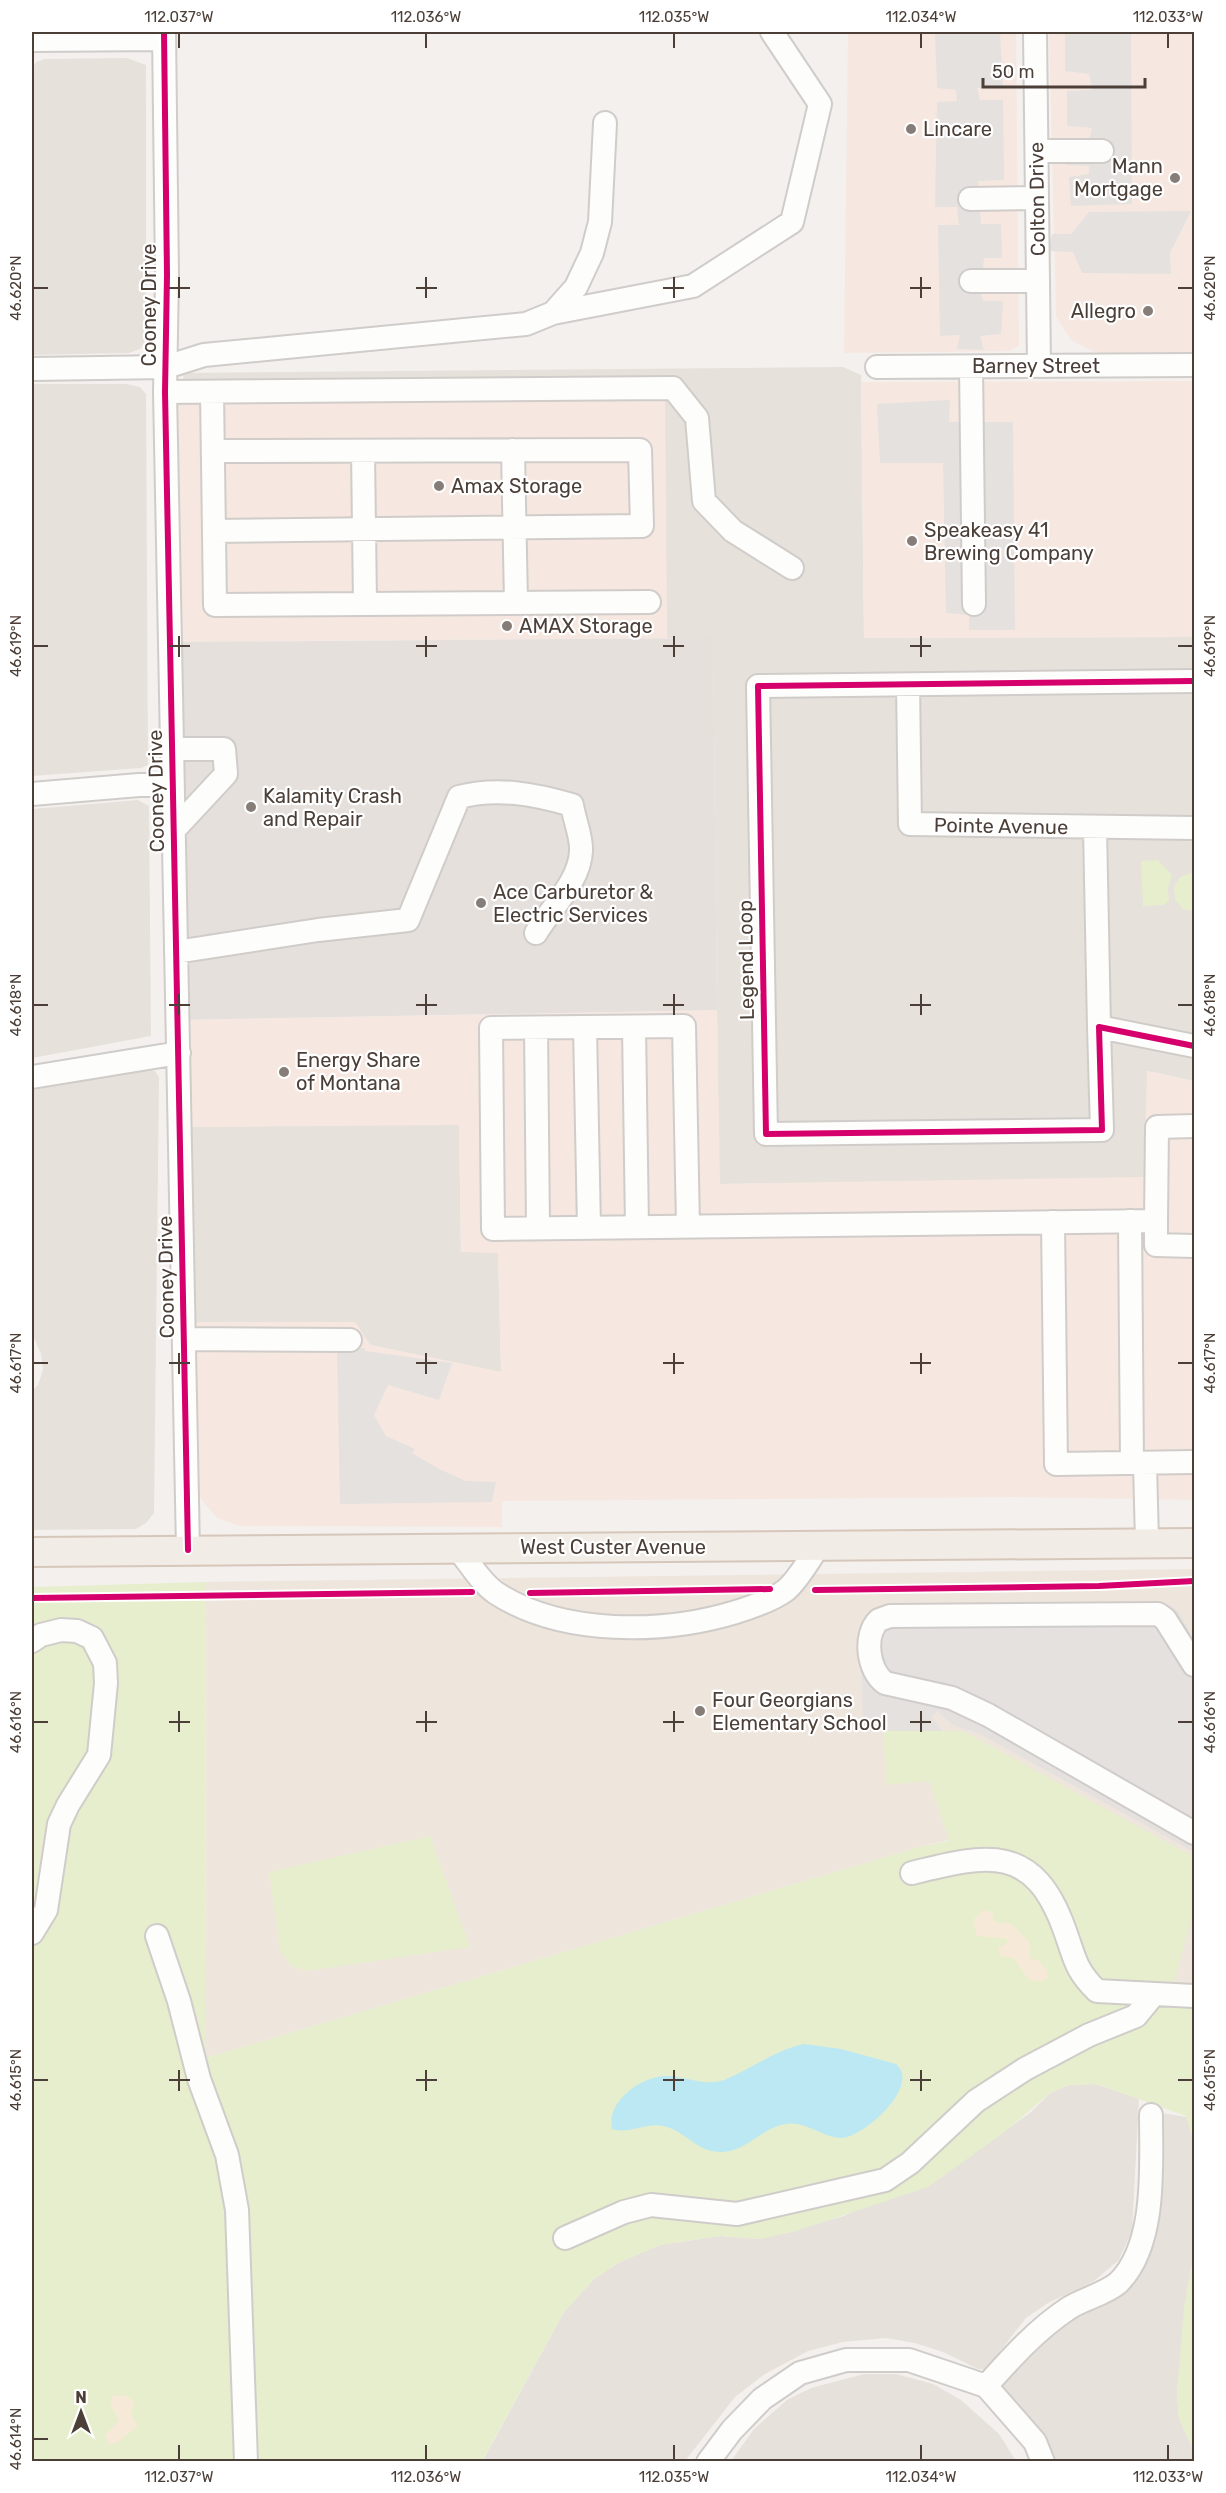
<svg xmlns="http://www.w3.org/2000/svg" width="1226" height="2493" viewBox="0 0 1226 2493" font-family="Rubik,sans-serif">
	<style>
		.residential { fill: #e7e1db }
		.commercial { fill: #f6e8e0 }
		.industrial { fill: #e6e0dd }
		.education { fill: #eee5dd }
		.green { fill: #e7eecd }
		.sand { fill: #f7e9d8 }
		.parking { fill: #e5e1df }
		.water { fill: #bce8f3 }
		.lines { fill: none; stroke-linecap: round; stroke-linejoin: round }
		.minor-casing { stroke: #d0ccc9; stroke-width: 26 }
		.major-casing { stroke: #d6c7ba; stroke-width: 32 }
		.minor { stroke: #fdfdfc; stroke-width: 22 }
		.major { stroke: #f2ece6; stroke-width: 28 }
		.cycleway-casing { stroke: #fff; stroke-width: 10 }
		.cycleway { stroke: #d6006c; stroke-width: 6 }
		.ticks { fill: none; stroke: #4b3f38; stroke-width: 2 }
		.poi-dot { fill: #867d78; stroke: #fff; stroke-width: 2 }
		.labels { text-anchor: middle; dominant-baseline: central; stroke-width: 4.5; stroke-linejoin: round; paint-order: stroke }
		.poi-label { font-size: 20px; fill: #4b3f38; stroke: #fff; text-anchor: start }
		.street-label { font-size: 20px; fill: #4b3f38; stroke: #fff }
		.neatline { fill: none; stroke: #4b3f38; stroke-width: 2 }
		.ticks-label { font-size: 15px; text-anchor: middle; fill: #4b3f38 }
	</style>
	<rect width="100%" height="100%" fill="#f3f0ee"/>
	<path class="residential" d="M45 59 127 58 146 65V340L140 349 129 353 32 355V69L36 62Z
		M843 367 861 375 864 638 1194 637V1081L1147 1071 1151 1178 719 1184 713 639 667 638 663 389 184 392 183 373Z
		M126 384 140 387 146 394 148 765 141 768 32 776V384Z
		M138 800 149 806 151 1036 32 1058V809Z
		M147 1070 155 1071 159 1077 154 1513 146 1523 136 1529 32 1530V1391L38 1385 43 1370 41 1354 32 1333V1089Z
		M459 1124 461 1252H498L501 1372 370 1345 355 1322H191L188 1127Z
		M1096 2084 1139 2099 1132 2231 1119 2260 1094 2281 1048 2303 1026 2318 986 2369H978L943 2352 915 2343 886 2338 843 2342 808 2351 765 2374 735 2397 685 2461 482 2462 564 2312 594 2279 618 2263 660 2245 720 2236 760 2239 844 2216 969 2156 1030 2113 1050 2093 1069 2085Z
		M1155 2112 1187 2117 1194 2143V2251L1177 2392 1179 2419 1194 2451V2461H1055L1025 2412 1002 2388V2382L1040 2337 1145 2257Z
		M864 2374H896L933 2384 961 2400 999 2434 1016 2461H731L754 2429 787 2400 811 2388Z"/>
	<path class="commercial" d="M848 32H1016L1019 346 1009 351 844 353Z
		M1049 32H1194V352L1097 353 1071 340 1056 317Z
		M1194 381V637L864 638 861 382Z
		M665 385 667 638 169 642 165 392Z
		M717 1010 720 1184 1144 1177 1147 1071 1194 1081V1500L1012 1497 502 1501V1527L240 1526 217 1518 200 1498 193 1475 191 1322H355L370 1345 501 1372 498 1253 461 1252 459 1125 188 1127 184 1020Z"/>
	<path class="industrial" d="M713 638 717 1010 178 1020 169 642Z"/>
	<path class="education" d="M1194 1569V1990L1095 1973 949 1840 923 1846 205 2058 206 1582Z"/>
	<path class="green" d="M1158 860 1172 875 1168 888 1169 901 1163 905 1143 906 1141 861Z
		M1194 872V911L1183 909 1175 900 1174 887 1180 877Z
		M206 1582 205 2058 923 1846 949 1841 929 1781 886 1785 883 1731H963L1194 1857V1910L1173 1986 1194 1990V2143L1186 2116 1097 2084 1069 2085 1050 2093 1006 2131 928 2187 793 2232 760 2239 720 2236 660 2245 618 2263 594 2279 564 2312 482 2461H32V1587Z
		M430 1836 470 1947 307 1971 291 1966 280 1950 269 1872Z
		M1194 2251V2451L1179 2419 1177 2392 1184 2308Z"/>
	<path class="sand" d="M983 1910 992 1912 995 1923H1010L1030 1943 1029 1958 1039 1961 1047 1971V1977L1042 1982 1028 1979 1014 1958 1000 1956 998 1948 1007 1943V1939L977 1936 973 1920Z
		M117 2395 126 2396 134 2401 131 2415 138 2426 118 2442 110 2445 105 2436 119 2420 110 2404 112 2397Z"/>
	<path class="parking" d="M935 32H1000L1003 88H977L980 100H1003L1004 180 978 181 979 192 1004 191 1003 210 980 211 981 224H1001L1002 258H984L983 268H1005L1007 294 980 291 983 301H1003L1001 334 980 336 984 350 957 349 960 335 940 336 938 225H959L957 207H935L937 102 957 101 956 90 937 88Z
		M1065 32H1131L1132 204 1071 206 1069 177 1089 174V166L1066 165 1065 141H1089L1092 128 1067 126V91L1092 90 1089 74 1065 71Z
		M1191 211 1170 253 1171 274 1082 273 1073 252 1049 251 1052 234H1071L1089 212Z
		M950 400 949 422H1013L1015 630H969V615L946 613 943 463H880L877 404Z
		M337 1348H365V1351L452 1363 439 1400 388 1385 374 1415 386 1436 415 1449 412 1453 441 1470 466 1481 496 1482 492 1502 340 1504Z
		M1162 1605 1171 1606 1178 1611 1194 1639V1852L980 1734 953 1725 937 1711 932 1717 942 1731H863L861 1635 864 1623Z"/>
	<path class="water" d="M804 2044 841 2049 896 2064C922 2085 862 2140 839 2138 821 2136 804 2121 786 2124 763 2127 747 2151 723 2152 700 2153 689 2136 670 2128 650 2119 632 2135 612 2129 606 2103 638 2078 664 2076 684 2075 703 2087 724 2080 751 2069 775 2050 804 2044Z"/>
	<g class="lines">
		<defs>
			<path id="minor" d="M164 32 167 275 165 392 188 1550
				M1035 32 1039 366
				M32 40 164 39
				M1037 151H1102
				M970 199 1037 198
				M971 281H1038
				M553 313 693 286 792 222 820 104 772 32
				M877 367 1194 365
				M971 367 974 604
				M32 369 166 367 204 355 526 324 553 313 576 287 592 253 600 222 605 123
				M165 392 673 388 697 418 704 501 733 531 792 568
				M212 392 215 605 649 602
				M513 450 516 603
				M213 451 640 450 642 526 214 531
				M363 451 365 604
				M1194 681 758 686 766 1134 1102 1130 1099 1027 1194 1046
				M908 685 910 824 1194 828
				M171 749H224L226 774 173 831
				M32 794 139 785H172
				M1095 828 1099 1027
				M176 952 318 930 408 920 459 797C497 787 534 794 572 805 574 819 582 837 581 851 580 881 551 908 536 933
				M585 1027 589 1228
				M634 1027 637 1227
				M536 1028 538 1228
				M32 1077 179 1053
				M1130 1221 1132 1463
				M1156 1221V1245L1194 1246
				M1053 1222 1056 1464 1194 1462
				M688 1226 684 1026 491 1028 493 1229 1156 1221 1157 1127 1194 1126
				M184 1339 350 1340
				M1145 1463 1147 1543
				M457 1548C469 1562 481 1583 496 1593 562 1636 664 1634 736 1612 752 1607 773 1600 786 1590 799 1579 809 1559 819 1546
				M32 1641 41 1635 61 1630 77 1631 92 1638 105 1663 106 1683 99 1755 68 1805 59 1824 46 1910 32 1933
				M1194 1665 1165 1619 1158 1614 890 1616 879 1620C863 1635 868 1671 885 1683L952 1698 988 1715 1194 1833
				M912 1873C988 1854 1034 1843 1065 1931 1075 1958 1075 1970 1097 1991L1194 1996
				M157 1936 179 2001 199 2079 227 2155 237 2210 246 2462
				M565 2238 624 2212 651 2205 737 2214 885 2180 910 2163 976 2101 1025 2069 1089 2035 1136 2016 1154 1994
				M986 2386C1012 2357 1036 2330 1069 2308 1083 2299 1105 2294 1118 2283 1157 2245 1151 2165 1151 2115
				M708 2462 732 2430 762 2399 800 2373 846 2360H909L986 2386 1035 2442 1043 2462"/>
			<path id="major" d="M32 1552 1194 1543"/>
		</defs>
		<use href="#minor" class="minor-casing"/>
		<use href="#major" class="major-casing"/>
		<use href="#minor" class="minor"/>
		<use href="#major" class="major"/>
		<defs>
			<path id="cycleway" d="M164 32 167 275 165 392 188 1550
				M1194 681 758 686 766 1134 1102 1130 1099 1027 1194 1046
				M815 1590 1099 1586 1194 1581
				M530 1593 770 1589
				M32 1598 472 1592"/>
		</defs>
		<use href="#cycleway" class="cycleway-casing"/>
		<use href="#cycleway" class="cycleway"/>
	</g>
	<path class="ticks" d="M179 33V48M426 33V48M674 33V48M921 33V48M1168 33V48M179 277V298M426 277V298M674 277V298M921 277V298M33 288H48M169 288H190M416 288H437M663 288H684M910 288H931M1178 288H1193M179 636V657M426 636V657M674 636V657M921 636V657M33 646H48M169 646H190M416 646H437M663 646H684M910 646H931M1178 646H1193M179 994V1015M426 994V1015M674 994V1015M921 994V1015M33 1005H48M169 1005H190M416 1005H437M663 1005H684M910 1005H931M1178 1005H1193M179 1353V1374M426 1353V1374M674 1353V1374M921 1353V1374M33 1363H48M169 1363H190M416 1363H437M663 1363H684M910 1363H931M1178 1363H1193M179 1711V1732M426 1711V1732M674 1711V1732M921 1711V1732M33 1722H48M169 1722H190M416 1722H437M663 1722H684M910 1722H931M1178 1722H1193M179 2070V2091M426 2070V2091M674 2070V2091M921 2070V2091M33 2080H48M169 2080H190M416 2080H437M663 2080H684M910 2080H931M1178 2080H1193M33 2439H48M179 2445V2460M426 2445V2460M674 2445V2460M921 2445V2460M1168 2445V2460"/>
	<g class="poi-dot">
		<circle cx="911" cy="129" r="6"/>
		<circle cx="1175" cy="178" r="6"/>
		<circle cx="1148" cy="311" r="6"/>
		<circle cx="439" cy="486" r="6"/>
		<circle cx="912" cy="541" r="6"/>
		<circle cx="507" cy="626" r="6"/>
		<circle cx="251" cy="807" r="6"/>
		<circle cx="481" cy="903" r="6"/>
		<circle cx="284" cy="1072" r="6"/>
		<circle cx="700" cy="1711" r="6"/>
	</g>
	<g class="labels">
		<g class="poi-label">
			<text x="923" y="129">Lincare</text>
			<text x="1163" y="166" text-anchor="end">Mann<tspan x="1163" dy="23">Mortgage</tspan></text>
			<text x="1136" y="311" text-anchor="end">Allegro</text>
			<text x="451" y="486">Amax Storage</text>
			<text x="924" y="530">Speakeasy 41<tspan x="924" dy="23">Brewing Company</tspan></text>
			<text x="519" y="626">AMAX Storage</text>
			<text x="263" y="796">Kalamity Crash<tspan x="263" dy="23">and Repair</tspan></text>
			<text x="493" y="892">Ace Carburetor &amp;<tspan x="493" dy="23">Electric Services</tspan></text>
			<text x="296" y="1060">Energy Share<tspan x="296" dy="23">of Montana</tspan></text>
			<text x="712" y="1700">Four Georgians<tspan x="712" dy="23">Elementary School</tspan></text>
		</g>
		<g class="street-label">
			<text transform="translate(1037 199) rotate(-91)">Colton Drive</text>
			<text transform="translate(149 305) rotate(-90)">Cooney Drive</text>
			<text x="1036" y="366">Barney Street</text>
			<text transform="translate(156 791) rotate(-91)">Cooney Drive</text>
			<text transform="translate(1001 826) rotate(1)">Pointe Avenue</text>
			<text transform="translate(746 960) rotate(-91)">Legend Loop</text>
			<text transform="translate(166 1277) rotate(-91)">Cooney Drive</text>
			<text x="613" y="1547">West Custer Avenue</text>
		</g>
	</g>
	<rect width="1226" height="2493" fill="none" stroke="#ffffff" stroke-width="66"/>
	<g transform="translate(81 2412)" stroke="#ffffff" stroke-width="4.5" paint-order="stroke">
	<path d="M0-4.5L10 22L0 15L-10 22Z" fill="#4b3f38"/>
	<text y="-9" font-size="16" font-weight="bold" text-anchor="middle" fill="#4b3f38">N</text>
	</g>
	<path d="M983 78v9h162v-9" fill="none" stroke="#4b3f38" stroke-width="3"/>
	<text x="992" y="78" font-size="18" fill="#4b3f38" stroke="#ffffff" stroke-width="4.5" paint-order="stroke">50 m</text>
	<rect x="33" y="33" width="1160" height="2427" class="neatline"/>
	<g class="ticks-label">
		<text x="179" y="22">112.037°W</text>
		<text x="426" y="22">112.036°W</text>
		<text x="674" y="22">112.035°W</text>
		<text x="921" y="22">112.034°W</text>
		<text x="1168" y="22">112.033°W</text>
		<text transform="translate(16 288) rotate(-90)" y="5">46.620°N</text>
		<text transform="translate(1210 288) rotate(-90)" y="5">46.620°N</text>
		<text transform="translate(16 646) rotate(-90)" y="5">46.619°N</text>
		<text transform="translate(1210 646) rotate(-90)" y="5">46.619°N</text>
		<text transform="translate(16 1005) rotate(-90)" y="5">46.618°N</text>
		<text transform="translate(1210 1005) rotate(-90)" y="5">46.618°N</text>
		<text transform="translate(16 1363) rotate(-90)" y="5">46.617°N</text>
		<text transform="translate(1210 1363) rotate(-90)" y="5">46.617°N</text>
		<text transform="translate(16 1722) rotate(-90)" y="5">46.616°N</text>
		<text transform="translate(1210 1722) rotate(-90)" y="5">46.616°N</text>
		<text transform="translate(16 2080) rotate(-90)" y="5">46.615°N</text>
		<text transform="translate(1210 2080) rotate(-90)" y="5">46.615°N</text>
		<text transform="translate(16 2439) rotate(-90)" y="5">46.614°N</text>
		<text x="179" y="2482">112.037°W</text>
		<text x="426" y="2482">112.036°W</text>
		<text x="674" y="2482">112.035°W</text>
		<text x="921" y="2482">112.034°W</text>
		<text x="1168" y="2482">112.033°W</text>
	</g>
</svg>
